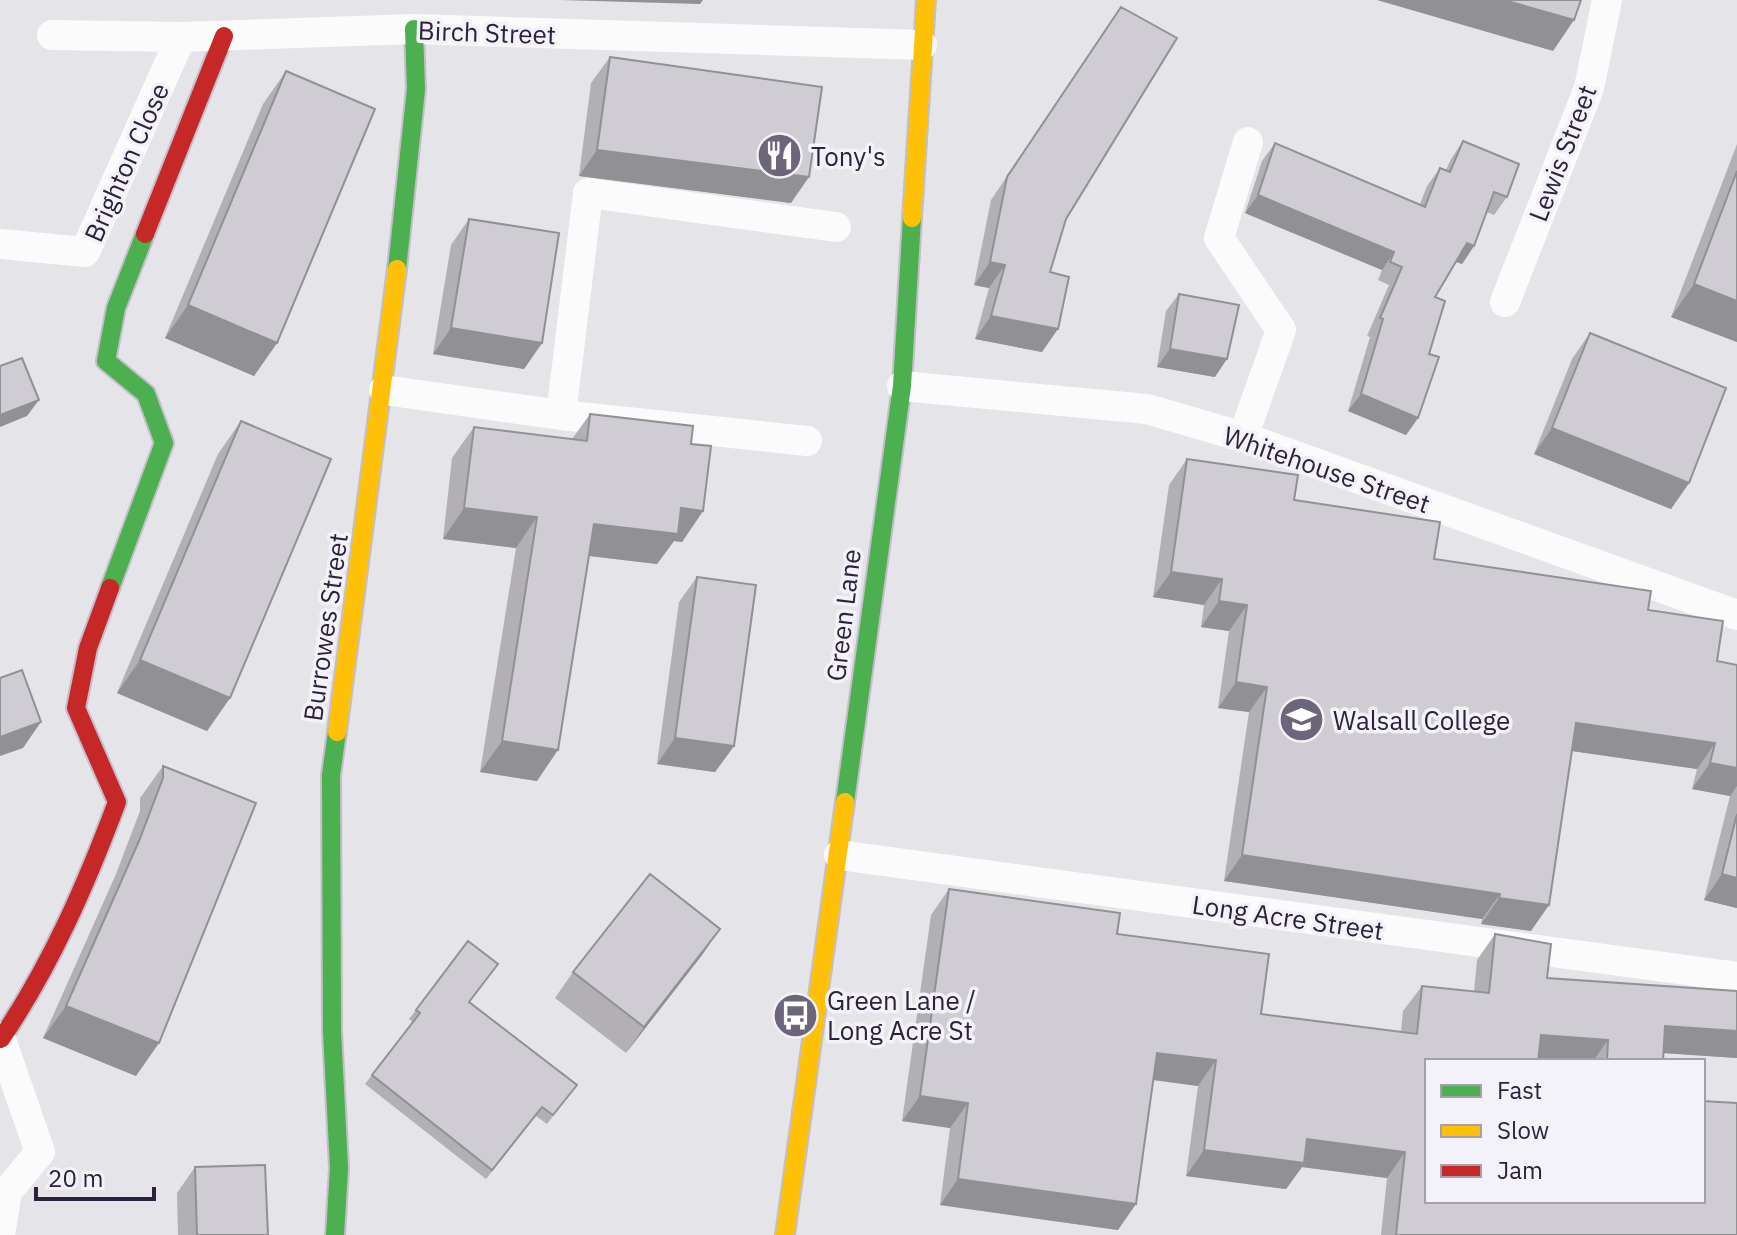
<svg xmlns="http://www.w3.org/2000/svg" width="1737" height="1235" viewBox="0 0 1737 1235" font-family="'IBM Plex Sans',sans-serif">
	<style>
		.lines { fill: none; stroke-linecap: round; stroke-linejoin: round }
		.fast-casing { stroke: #c3bfc9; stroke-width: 22 }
		.slow-casing { stroke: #c3bfc9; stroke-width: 22 }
		.jam-casing { stroke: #c3bfc9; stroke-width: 22 }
		.street { stroke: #fbfbfc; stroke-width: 30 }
		.fast { stroke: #4caf50; stroke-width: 18 }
		.slow { stroke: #ffc107; stroke-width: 18 }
		.jam { stroke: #c62828; stroke-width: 18 }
		.wall { fill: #b2b0b5 }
		.shaded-wall { fill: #919094 }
		.building { fill: #cfcdd3; stroke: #919094; stroke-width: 2 }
		.labels { text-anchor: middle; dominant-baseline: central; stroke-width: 7; stroke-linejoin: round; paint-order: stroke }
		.street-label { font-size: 26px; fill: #2d213c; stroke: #f3f2f8 }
		.poi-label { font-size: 26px; fill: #2d213c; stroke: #f3f2f8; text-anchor: start }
	</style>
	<rect width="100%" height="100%" fill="#e5e4e9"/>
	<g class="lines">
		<defs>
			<path id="fast" d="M397 269 416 89 414 29
				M110 588 164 443 146 394 106 361 116 308 145 234
				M845 802 902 386 912 218
				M335 1235 339 1168 332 1031 331 775 337 732"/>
			<path id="slow" d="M912 218 926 0
				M337 732 397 269
				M785 1235 845 802"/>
			<path id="jam" d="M145 234 224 36
				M1 1039C51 965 86 885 117 802L76 708 88 648 110 588"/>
		</defs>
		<use href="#fast" class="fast-casing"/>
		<use href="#slow" class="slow-casing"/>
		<use href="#jam" class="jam-casing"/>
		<path class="street" d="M52 35 181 37 414 29 922 45
			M0 244 85 252 181 37
			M1505 302 1589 88 1607 0
			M902 386 1147 409 1243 437 1737 615
			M384 390 561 415 588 193 836 227
			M561 415 807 441
			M1243 437 1281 330 1219 238 1248 142
			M839 855 1737 977
			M0 1037 40 1152 7 1192 0 1235"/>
		<use href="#fast" class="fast"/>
		<use href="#slow" class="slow"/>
		<use href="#jam" class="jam"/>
	</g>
	<path class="wall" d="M1105 30 1066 219 1050 272 1042 352 975 339 989 288 974 285 991 200Z
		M610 57 791 203 579 176 591 83Z
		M286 71 277 343 254 376 165 338 263 104Z
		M1463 141 1507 197 1494 215 1487 212 1474 246 1462 264 1456 262 1435 297 1429 354 1418 418 1406 435 1348 411 1370 337 1367 336 1389 285 1378 280 1382 270 1245 213 1262 161 1275 143 1420 204 1427 186 1440 168 1446 170 1451 159Z
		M1737 144V342L1671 317Z
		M469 219 542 343 524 369 433 354 451 245Z
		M1179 294 1215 377 1157 367 1166 311Z
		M1590 333 1689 483 1671 509 1534 454 1572 359Z
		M590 414 691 444 703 511 682 542 674 541 657 564 589 556 537 781 480 772 516 548 443 539 452 458 474 427 572 439Z
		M241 421 230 698 207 731 117 693 218 454Z
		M1187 459 1294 500 1434 559 1648 610 1717 661 1737 665V908L1704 900 1730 796 1692 789 1697 769 1572 751 1531 931 1481 924 1482 919 1224 881 1249 712 1218 708 1229 631 1201 627 1204 605 1153 597 1169 485Z
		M697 577 734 746 715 772 657 764 679 602Z
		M163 766 256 803 136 1076 43 1038 116 874 140 811V798Z
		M949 889 1117 934 1261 1014 1401 1032 1403 1011 1422 986 1474 992 1477 960 1495 934 1547 978 1737 991V1058L1664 1053 1663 1061H1427V1201L1737 1235H1381L1387 1178 1302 1167 1286 1189 1186 1176 1198 1086 1153 1080 1118 1230 940 1205 950 1128 902 1121 931 915Z
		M720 929 702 955 626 1053 555 998 573 972Z
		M469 1002 577 1085 547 1124 536 1116 486 1179 365 1084 413 1022 409 1019 416 1010Z
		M195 1167 268 1235H178L177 1193Z"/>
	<path class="shaded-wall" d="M560 0H703L700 4Z
		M1377 0H1504L1574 20 1553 51Z
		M597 150 809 177 791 203 579 176Z
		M1258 195 1394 252 1382 270 1245 213Z
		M1467 243 1474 246 1462 264 1454 261Z
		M990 262 1005 265 989 288 974 285Z
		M1694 284 1737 301V342L1671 317Z
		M188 305 277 343 254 376 165 338Z
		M991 316 1058 329 1042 352 975 339Z
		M451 328 542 343 524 369 433 354Z
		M1170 349 1227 359 1215 377 1157 367Z
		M1361 394 1418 418 1406 435 1348 411Z
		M39 400 27 416 0 427V415Z
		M1552 428 1689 483 1671 509 1534 454Z
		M464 508 537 517 516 548 443 539Z
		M681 508 703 511 682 542 674 541 657 564 573 554 594 524Z
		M1171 572 1222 579 1204 605 1153 597Z
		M1219 601 1247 605 1229 631 1201 627Z
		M140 660 230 698 207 731 117 693Z
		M1236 682 1267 687 1249 712 1218 708Z
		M41 722 23 748 0 756V737Z
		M1576 723 1715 743 1697 769 1558 749Z
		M675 738 734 746 715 772 657 764Z
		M502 741 558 750 537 781 480 772Z
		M1710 763 1737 768V786L1730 796 1692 789Z
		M1242 855 1500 894 1482 919 1224 881Z
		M1722 874 1737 878V908L1704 900Z
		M1499 898 1549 905 1531 931 1481 924Z
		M720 929 702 955 626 1053 644 1027Z
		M66 1006 159 1043 136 1076 43 1038Z
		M1665 1026 1737 1031V1058L1647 1052Z
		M1541 1035 1608 1040 1593 1061H1523Z
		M1157 1053 1216 1060 1198 1086 1139 1078Z
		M920 1096 968 1103 950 1128 902 1121Z
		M1307 1139 1405 1152 1387 1178 1302 1167 1286 1189 1186 1176 1204 1150Z
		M958 1179 1136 1204 1118 1230 940 1205Z"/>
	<path class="building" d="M1504 0H1581L1574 20Z
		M1121 7 1177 38 1066 219 1050 272 1069 277 1058 329 991 316 1005 265 990 262 1007 177Z
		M610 57 822 87 809 177 597 150Z
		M286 71 375 109 277 343 188 305Z
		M1463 141 1519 164 1507 197 1494 192 1474 246 1467 243 1435 297 1445 301 1429 354 1439 357 1418 418 1361 394 1383 319 1380 318 1402 267 1390 262 1394 252 1258 195 1275 143 1425 207 1440 168 1450 172Z
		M1737 171V301L1694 284Z
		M469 219 559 233 542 343 451 328Z
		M1179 294 1239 305 1227 359 1170 349Z
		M1590 333 1726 388 1689 483 1552 428Z
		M22 358 39 400 0 415V366Z
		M590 414 693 426 691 444 711 446 703 511 681 508 678 534 594 524 558 750 502 741 537 517 464 508 474 427 587 441Z
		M241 421 331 459 230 698 140 660Z
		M1187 459 1298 475 1294 500 1440 522 1434 559 1651 591 1648 610 1723 621 1717 661 1737 665V768L1710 763 1715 743 1576 723 1549 905 1499 898 1500 894 1242 855 1267 687 1236 682 1247 605 1219 601 1222 579 1171 572Z
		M697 577 756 585 734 746 675 738Z
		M22 670 41 722 0 737V678Z
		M163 766 256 803 159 1043 66 1006 139 841 163 778Z
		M1737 814V878L1722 874Z
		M650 874 720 929 644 1027 573 972Z
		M949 889 1120 913 1117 934 1269 954 1261 1014 1417 1034 1422 986 1489 993 1495 934 1551 944 1547 978 1737 991V1031L1665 1026 1663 1061H1607L1608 1040 1541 1035 1538 1061H1427V1201H1703V1101L1737 1103V1235H1396L1405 1152 1307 1139 1304 1163 1204 1150 1216 1060 1157 1053 1136 1204 958 1179 968 1103 920 1096Z
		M468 941 498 964 469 1002 577 1085 553 1115 542 1107 492 1170 372 1075 420 1013 416 1010Z
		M265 1165 268 1235H197L195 1167Z"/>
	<defs>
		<symbol id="restaurant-disc" viewBox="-11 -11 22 22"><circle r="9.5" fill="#6d6579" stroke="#f3f2f8"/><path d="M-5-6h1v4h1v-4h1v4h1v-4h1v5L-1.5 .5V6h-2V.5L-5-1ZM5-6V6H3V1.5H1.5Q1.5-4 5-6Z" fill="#fff"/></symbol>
		<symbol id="university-disc" viewBox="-11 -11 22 22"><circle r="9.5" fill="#6d6579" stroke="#f3f2f8"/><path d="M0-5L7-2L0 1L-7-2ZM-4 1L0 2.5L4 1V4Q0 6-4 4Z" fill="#fff"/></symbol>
		<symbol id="bus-disc" viewBox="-11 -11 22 22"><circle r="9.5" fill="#6d6579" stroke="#f3f2f8"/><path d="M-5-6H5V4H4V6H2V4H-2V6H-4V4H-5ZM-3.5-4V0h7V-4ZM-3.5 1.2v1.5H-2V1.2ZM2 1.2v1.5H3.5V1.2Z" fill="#fff"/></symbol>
	</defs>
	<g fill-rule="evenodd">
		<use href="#restaurant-disc" x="754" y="130" width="51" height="51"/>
		<use href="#university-disc" x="1276" y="694" width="51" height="51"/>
		<use href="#bus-disc" x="770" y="990" width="51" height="51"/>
	</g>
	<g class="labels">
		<g class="street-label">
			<text transform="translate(487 32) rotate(2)">Birch Street</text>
			<text transform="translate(1562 153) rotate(-69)">Lewis Street</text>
			<text transform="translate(126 162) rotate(-66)">Brighton Close</text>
			<text transform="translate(1327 469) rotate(19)">Whitehouse Street</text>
			<text transform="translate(843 615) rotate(-83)">Green Lane</text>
			<text transform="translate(325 627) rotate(-82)">Burrowes Street</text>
			<text transform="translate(1288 917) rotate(8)">Long Acre Street</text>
		</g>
		<g class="poi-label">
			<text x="811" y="156">Tony's</text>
			<text x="1333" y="720">Walsall College</text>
			<text x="827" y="1000">Green Lane /<tspan x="827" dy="30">Long Acre St</tspan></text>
		</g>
	</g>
	<rect x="1425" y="1059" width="280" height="144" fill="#f3f2f8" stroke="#a49ead" stroke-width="2"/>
	<rect x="1441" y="1085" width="40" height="12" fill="#4caf50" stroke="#a49ead" stroke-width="2"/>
	<text x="1497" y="1099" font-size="24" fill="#2d213c">Fast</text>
	<rect x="1441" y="1125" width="40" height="12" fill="#ffc107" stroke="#a49ead" stroke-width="2"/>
	<text x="1497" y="1139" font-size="24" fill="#2d213c">Slow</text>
	<rect x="1441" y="1165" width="40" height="12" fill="#c62828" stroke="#a49ead" stroke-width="2"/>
	<text x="1497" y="1179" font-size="24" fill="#2d213c">Jam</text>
	<path d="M36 1187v12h118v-12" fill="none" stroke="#2d213c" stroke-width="4"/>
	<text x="48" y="1187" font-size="24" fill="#2d213c" stroke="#f3f2f8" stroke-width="6" paint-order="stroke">20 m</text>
</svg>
